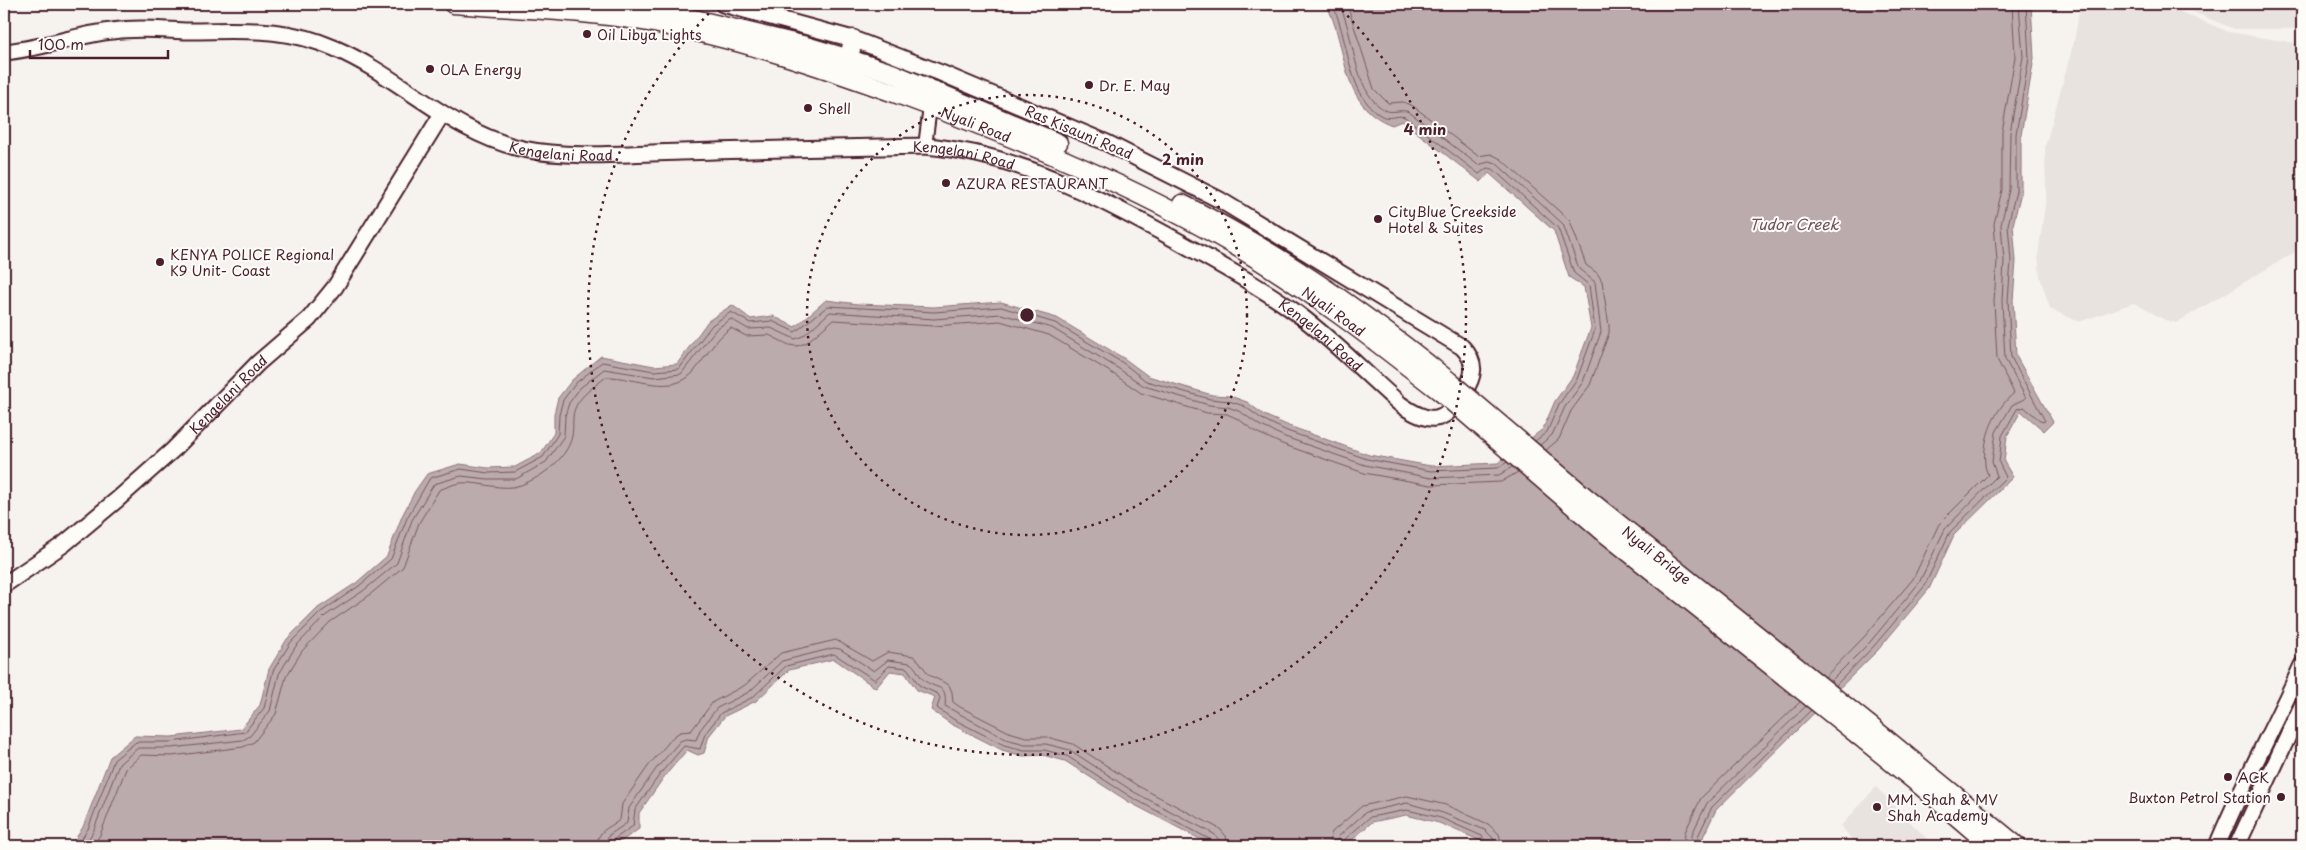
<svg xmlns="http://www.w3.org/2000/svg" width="2306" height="850" viewBox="0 0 2306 850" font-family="'Playpen Sans',sans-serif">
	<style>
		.built { fill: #e9e3e0 }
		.water { fill: #bbabac; stroke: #8e7378 }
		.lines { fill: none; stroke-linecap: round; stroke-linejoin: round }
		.shore { stroke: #77575f; stroke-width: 1 }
		.minor-casing { stroke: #4a1f2b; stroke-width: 16 }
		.major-casing { stroke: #4a1f2b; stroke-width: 19 }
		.highway-casing { stroke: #4a1f2b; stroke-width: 21 }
		.minor { stroke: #fdfcf7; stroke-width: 12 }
		.major { stroke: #fdfcf7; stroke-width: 15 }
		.highway { stroke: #fdfcf7; stroke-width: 18 }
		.highway-bridge-casing { stroke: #4a1f2b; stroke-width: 21; stroke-linecap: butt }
		.highway-bridge { stroke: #fdfcf7; stroke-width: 18 }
		.ring { fill: none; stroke: #4a1f2b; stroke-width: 2.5; stroke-dasharray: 2.5 5 }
		.poi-dot { fill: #4a1f2b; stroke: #fdfcf7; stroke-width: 2 }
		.labels { text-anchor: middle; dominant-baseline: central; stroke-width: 4; stroke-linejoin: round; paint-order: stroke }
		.poi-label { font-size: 14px; fill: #4a1f2b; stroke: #fdfcf7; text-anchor: start }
		.street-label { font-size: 14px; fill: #4a1f2b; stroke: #fdfcf7 }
		.water-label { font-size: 15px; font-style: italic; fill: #725058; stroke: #fdfcf7 }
		.centre { fill: #4a1f2b; stroke: #fdfcf7; stroke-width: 2.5 }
		.ring-label { font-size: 15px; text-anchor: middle; font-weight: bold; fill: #4a1f2b; stroke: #fdfcf7; stroke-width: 4; stroke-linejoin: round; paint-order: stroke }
	</style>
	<rect width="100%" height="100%" fill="#f6f3ef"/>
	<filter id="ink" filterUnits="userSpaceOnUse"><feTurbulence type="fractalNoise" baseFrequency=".02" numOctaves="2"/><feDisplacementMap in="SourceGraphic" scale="10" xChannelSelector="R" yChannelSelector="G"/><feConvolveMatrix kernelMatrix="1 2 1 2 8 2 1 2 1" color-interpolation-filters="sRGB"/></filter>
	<g filter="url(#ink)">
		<path class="built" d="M2093 4H2162L2229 32 2302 44V248L2176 323 2165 320 2134 303 2079 322 2050 309 2040 277 2038 254 2046 197 2045 147 2074 41 2080 6Z
			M2174 4H2302V29H2234Z
			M1876 787 1934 846H1857L1841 826Z"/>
		<path class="water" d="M1326 4H2031L2034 58 2021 135V192L2013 225 2016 261 2013 300 2016 356 2053 422 2044 431 2021 411 2007 436 2004 462 2013 477 1954 535 1929 589 1878 650 1716 810 1703 837V846H1485L1481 841 1439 823 1406 815 1372 822 1345 846H1213L1129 802 1065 761 1043 755 1023 756 1002 750 951 724 931 710 935 697 917 690 905 673 890 671 876 688 834 659 789 670 756 701 725 716 709 736 704 753 698 755 687 750 664 777 639 813V829L614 846H71L83 827 110 757 135 736 171 737 241 729 260 705 269 669 287 639 318 608 356 583 387 556 402 516 415 491 427 474 460 464 488 468 515 467 541 453 554 433V414L558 398 572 380 601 356 654 366 677 364 708 321 732 305 751 319 773 316 795 327 826 300 858 304 934 307 1001 302 1057 318 1125 359 1148 376 1212 395 1230 396 1247 402 1264 415 1289 426 1369 455 1431 466 1498 463 1543 429 1555 401 1573 376 1591 328 1584 287 1569 277 1554 231 1489 173 1481 182 1402 121 1392 125C1338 105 1349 47 1326 4Z"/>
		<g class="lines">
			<path class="shore" d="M1332 4C1349 36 1346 93 1380 115 1389 121 1396 114 1405 117L1479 174 1487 168 1493 169 1558 228 1574 273 1589 285 1595 330 1577 379 1559 404 1547 432 1535 441
				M1339 4C1355 34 1352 89 1383 109 1392 115 1400 108 1409 112L1478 165 1489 162 1497 164 1563 224 1579 269 1595 282 1601 332 1583 382 1565 407 1552 435 1540 445
				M1347 4 1374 89 1388 103 1403 102 1413 106 1478 156 1491 154 1501 159 1570 221 1586 265 1597 273 1602 281 1609 326V333L1590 385 1571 411 1559 439 1546 450
				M1825 677 1864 637 1913 579 1939 524 1988 475C1987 472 1985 468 1985 464 1982 438 1995 409 2014 393L1997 359 1994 301 1997 261 1994 224 2002 190V132L2015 57 2012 4
				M1831 681 1870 642 1919 583 1945 529 1997 476 1992 462 1996 432 2012 405 2026 398 2005 359 2002 301 2004 261 2001 225 2009 190 2010 133 2023 57 2019 4
				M1836 685 1874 646 1924 587 1950 532 2006 477 1999 463 2002 436 2017 409 2024 407 2042 422 2045 421 2011 357 2008 300 2011 261 2008 225 2016 191V134L2029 58 2026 4
				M77 846 88 829 114 760 136 742H171L245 732 264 708 273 671 291 642 321 612 359 586 391 559 407 518 430 478 461 469 488 473 515 472 543 457 558 434 559 415 563 400 576 383 602 362 654 371 679 369 712 325 731 312 750 323 772 321 795 332 828 306 934 312 1001 307 1055 323 1123 363 1146 381 1210 399 1229 401 1244 406 1262 419 1287 431 1367 459 1431 471 1498 468 1507 462
				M84 846 93 832 119 764 138 748H171L243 740 250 736 270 711 279 674 296 646 325 616 363 591 397 563 412 520 434 484 461 476 488 479H516L546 462 564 436 565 416 569 403 580 388 604 369 654 377 681 374 716 329 731 319 748 329 771 328 795 339 803 336 830 312 934 319 1001 314 1052 328 1119 369 1144 386 1209 405 1228 407 1241 412 1259 425 1285 437 1365 465 1431 478 1499 475 1512 467
				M93 846 100 835 126 769 141 755 172 756 243 747 254 742 276 714 286 677 302 651 330 622 367 597 403 567 419 523 439 490C445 488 453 484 460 483 480 481 502 492 521 485 542 477 567 459 572 436 574 426 571 416 576 406 582 394 595 386 606 377 635 376 674 399 696 369 707 355 716 338 731 328L746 336 769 335 789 345 797 346 806 343 833 320 934 326 1000 321 1049 335 1115 375 1141 393 1207 413 1227 414 1238 419 1256 432 1282 444 1364 473 1431 485 1501 482 1518 472
				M597 846C597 830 609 828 620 820L622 804 649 765 674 736 680 732 691 731 713 702 745 685 781 653 836 640 872 661 888 652 913 656 919 661 929 675 949 685 952 692 953 702 960 707 1009 732 1026 737H1047L1073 744 1138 786 1220 829 1226 836 1228 846
				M604 846 609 835 627 823 629 808 656 769 680 741 686 739 696 740 700 730 717 708 749 692 782 661 834 648 840 649 874 671 888 660 910 663C917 667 919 677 925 681 939 691 947 683 945 706L1006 739 1025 744H1046L1070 750 1134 792 1214 834 1219 840 1220 846
				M611 846 613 840 633 826 635 810 660 774 684 746 700 749 705 734 721 713 753 697 786 666 834 654 875 680 889 666 907 668 920 686 938 694 940 698 937 708 953 719 1004 745 1024 750H1044L1067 756 1131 797 1211 840 1214 846
				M1328 846 1332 832 1362 806 1407 796 1446 805 1488 824 1499 834 1502 846
				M1335 846 1339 836 1366 812 1407 803 1443 813 1485 830 1493 838 1495 846
				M1342 846 1343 841 1370 817 1407 810 1441 818 1482 836 1488 846
				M1684 846 1685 832 1701 798 1800 702
				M1692 846V834L1707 803 1806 706
				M1698 846V836L1712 807 1811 710"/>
			<defs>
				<path id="minor" d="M925 146 930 107"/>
				<g id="major">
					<path id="s1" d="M4 52C41 49 75 35 112 31 137 27 163 30 188 31 241 31 284 26 334 48 400 76 451 133 523 149 570 159 632 153 681 152 762 149 843 148 925 146 1017 153 1098 198 1178 241 1218 264 1260 286 1298 314 1334 341 1366 374 1400 404 1428 424 1444 425 1463 394 1474 377 1478 363 1462 347L1220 200 1107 143 941 73 853 39 723 4"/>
					<path id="s2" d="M4 585 64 544 118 499 174 449 258 363 309 319 335 287 442 114"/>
					<path d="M2217 846C2242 784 2275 726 2302 665"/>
					<path d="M2237 846 2302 706"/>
				</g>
				<g id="highway">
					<path id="s3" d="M453 4C518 9 584 10 648 22 738 38 823 67 908 98 1022 140 1134 186 1239 248 1310 290 1377 342 1442 393"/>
					<path d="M632 4 802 45 849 59 892 73 1058 143"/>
					<path d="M849 59 853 39"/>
					<path d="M1182 204C1278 252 1366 313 1449 381"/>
					<path d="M1869 725 2017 846"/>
					<path d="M1858 735 1921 786 1991 846"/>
				</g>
			</defs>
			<use href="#minor" class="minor-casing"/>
			<use href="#major" class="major-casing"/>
			<use href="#highway" class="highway-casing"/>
			<use href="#minor" class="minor"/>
			<use href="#major" class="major"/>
			<use href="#highway" class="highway"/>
			<defs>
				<g id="highway-bridge">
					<path id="s4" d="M1449 381 1589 500 1869 725"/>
					<path d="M1442 393 1606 534 1858 735"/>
				</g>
			</defs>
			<use href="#highway-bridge" class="highway-bridge-casing"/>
			<use href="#highway-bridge" class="highway-bridge"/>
		</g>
	</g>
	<g class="ring">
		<circle cx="1027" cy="315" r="220"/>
		<path d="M1337 5A439 439 0 1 1 717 5"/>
	</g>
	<g class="poi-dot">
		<circle cx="587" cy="34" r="5"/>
		<circle cx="430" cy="69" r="5"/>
		<circle cx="1089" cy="85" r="5"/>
		<circle cx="808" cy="108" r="5"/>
		<circle cx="946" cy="183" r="5"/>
		<circle cx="1378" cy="219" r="5"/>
		<circle cx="160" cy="262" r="5"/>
		<circle cx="2228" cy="777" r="5"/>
		<circle cx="2281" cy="797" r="5"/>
		<circle cx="1877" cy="807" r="5"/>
	</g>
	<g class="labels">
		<g class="poi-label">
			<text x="597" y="34">Oil Libya Lights</text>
			<text x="440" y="69">OLA Energy</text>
			<text x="1099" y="85">Dr. E. May</text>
			<text x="818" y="108">Shell</text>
			<text x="956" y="183">AZURA RESTAURANT</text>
			<text x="1388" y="211">CityBlue Creekside<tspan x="1388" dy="16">Hotel &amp; Suites</tspan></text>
			<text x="170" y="254">KENYA POLICE Regional<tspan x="170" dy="16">K9 Unit- Coast</tspan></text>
			<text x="2238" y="777">ACK</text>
			<text x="2271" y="797" text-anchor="end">Buxton Petrol Station</text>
			<text x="1887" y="799">MM. Shah &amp; MV<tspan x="1887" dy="16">Shah Academy</tspan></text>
		</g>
		<g class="street-label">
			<text stroke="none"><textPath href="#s3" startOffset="540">Nyali Road</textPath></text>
			<text transform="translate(1079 132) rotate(23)">Ras Kisauni Road</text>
			<text stroke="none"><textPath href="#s1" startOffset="588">Kengelani Road</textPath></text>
			<text stroke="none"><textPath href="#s1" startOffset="992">Kengelani Road</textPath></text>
			<text stroke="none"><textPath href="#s3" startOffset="945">Nyali Road</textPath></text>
			<text stroke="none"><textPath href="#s1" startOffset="1396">Kengelani Road</textPath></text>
			<text stroke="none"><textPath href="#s2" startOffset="295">Kengelani Road</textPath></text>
			<text stroke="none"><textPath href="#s4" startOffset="271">Nyali Bridge</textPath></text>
		</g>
		<g class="water-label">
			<text x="1794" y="223">Tudor Creek</text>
		</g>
	</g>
	<circle cx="1027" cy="315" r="8" class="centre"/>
	<g class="ring-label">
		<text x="1425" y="135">4 min</text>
		<text x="1183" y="165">2 min</text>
	</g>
	<rect width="2306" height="850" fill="none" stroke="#fdfcf7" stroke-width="20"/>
	<rect x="10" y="10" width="2286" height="830" fill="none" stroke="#4a1f2b" stroke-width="2" filter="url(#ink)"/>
	<path d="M30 50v8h138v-8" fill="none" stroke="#4a1f2b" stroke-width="2.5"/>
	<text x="38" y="50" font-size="15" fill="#4a1f2b" stroke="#fdfcf7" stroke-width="4" paint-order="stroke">100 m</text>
</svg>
